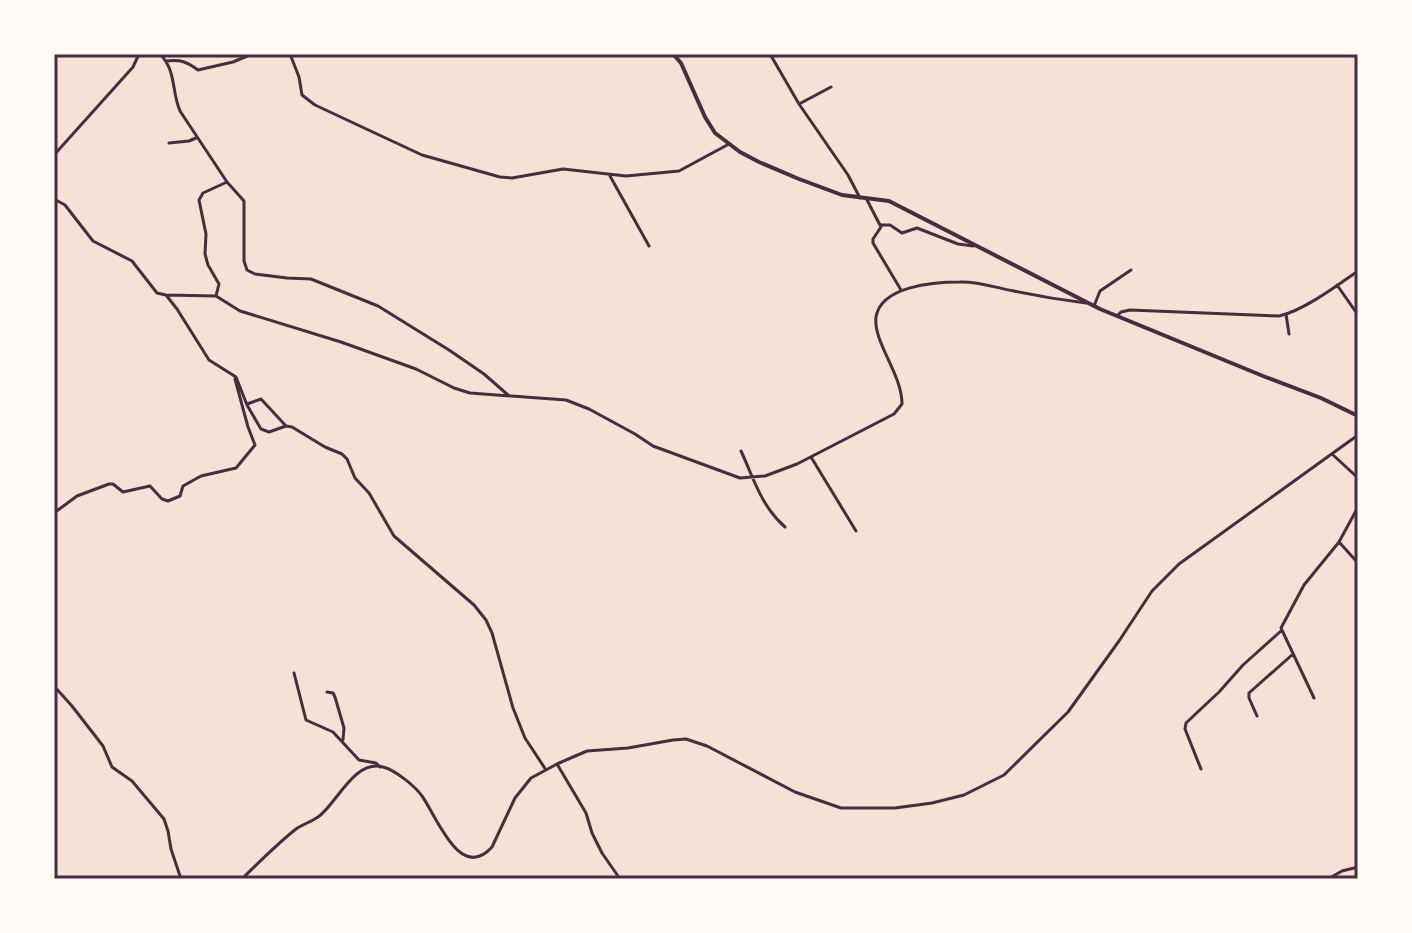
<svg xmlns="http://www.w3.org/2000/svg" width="1412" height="933" viewBox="0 0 1412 933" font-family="Lato,sans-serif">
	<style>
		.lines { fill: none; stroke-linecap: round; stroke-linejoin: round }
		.minor { stroke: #4a2c40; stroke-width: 3 }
		.tertiary { stroke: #4a2c40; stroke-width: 4 }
		.neatline { fill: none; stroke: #4a2c40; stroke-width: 3 }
	</style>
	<rect width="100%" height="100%" fill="#f7e1d7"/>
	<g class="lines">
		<path class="minor" d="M160 54C177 72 171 90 180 111L227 182 244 201V261L247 270 255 274 287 278 311 279 378 306 449 350 484 374 508 395
			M290 54 299 77 302 95 315 105 422 155 500 177 512 178 563 169 626 176 679 171 729 144
			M770 54 799 104 848 175 860 198
			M166 61C181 59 187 62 198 70L233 62 252 54
			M799 104 831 87
			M169 143 189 141 196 138
			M54 155 133 67 139 54
			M610 176 649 246
			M866 198 881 227 873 239V243L901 290
			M54 199 65 205 93 241 132 261 157 293 166 295 216 296 240 311 341 342 416 369 454 388 470 393 566 400 589 409 635 434 653 446 740 478 765 476 797 464 894 414 902 404C902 374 873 342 876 317 881 286 934 282 960 282 978 281 996 288 1014 291 1038 296 1062 300 1086 303
			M881 225H890L902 233 917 228 958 244 973 246
			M1337 285 1358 315
			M166 295 177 309 209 360 236 377 247 405 261 429 269 432 286 426 292 427 325 447 342 454 347 459 355 478 369 493 394 536 474 605 486 620 492 633 513 708 525 738 546 770
			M216 296 219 284 208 265 205 254 206 234 199 200 203 193 227 182
			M1094 306 1100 291 1131 270
			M1286 314 1289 334
			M1117 316 1121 312 1130 310 1279 316C1303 311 1338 285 1358 271
			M247 404 261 399 286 426
			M741 451C754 479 761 506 785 527
			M1332 454 1358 478
			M811 457 856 531
			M54 513 77 496 109 484H113L123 492 150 486 162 499 168 501 180 496 183 486 201 476 236 468 255 445 248 427 235 379
			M1339 542 1358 563
			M294 673 306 720 333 732 359 760 376 763 380 767
			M54 686 72 706 103 746 112 767 132 781 164 819 168 831 171 849 181 879
			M327 692 333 693 335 697 344 728 343 740
			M1314 698 1281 628 1304 585 1339 542 1358 507
			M1257 716 1249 698V693L1293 654
			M557 764 586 813 592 833 602 853 620 879
			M1201 769 1185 729 1186 723 1219 692 1243 665 1281 631
			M242 879C259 862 277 844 296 829 303 824 311 822 318 817 336 805 354 759 383 767 395 770 415 786 422 796 436 815 460 883 492 847L515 798 531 778 557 764 587 751 628 748 673 740 686 739 707 746 795 792 841 808H895L932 803 964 795 1004 775 1068 712 1119 641 1152 591 1179 564 1358 435
			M1328 879 1342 871 1358 867"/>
		<path class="tertiary" d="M673 54 681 63 705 117 715 133 740 152 759 162 799 179 842 195 889 201 1100 309 1263 376 1321 398 1358 416"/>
	</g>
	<rect width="1412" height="933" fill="none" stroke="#fffaf5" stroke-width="112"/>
	<rect x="56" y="56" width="1300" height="821" class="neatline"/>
</svg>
